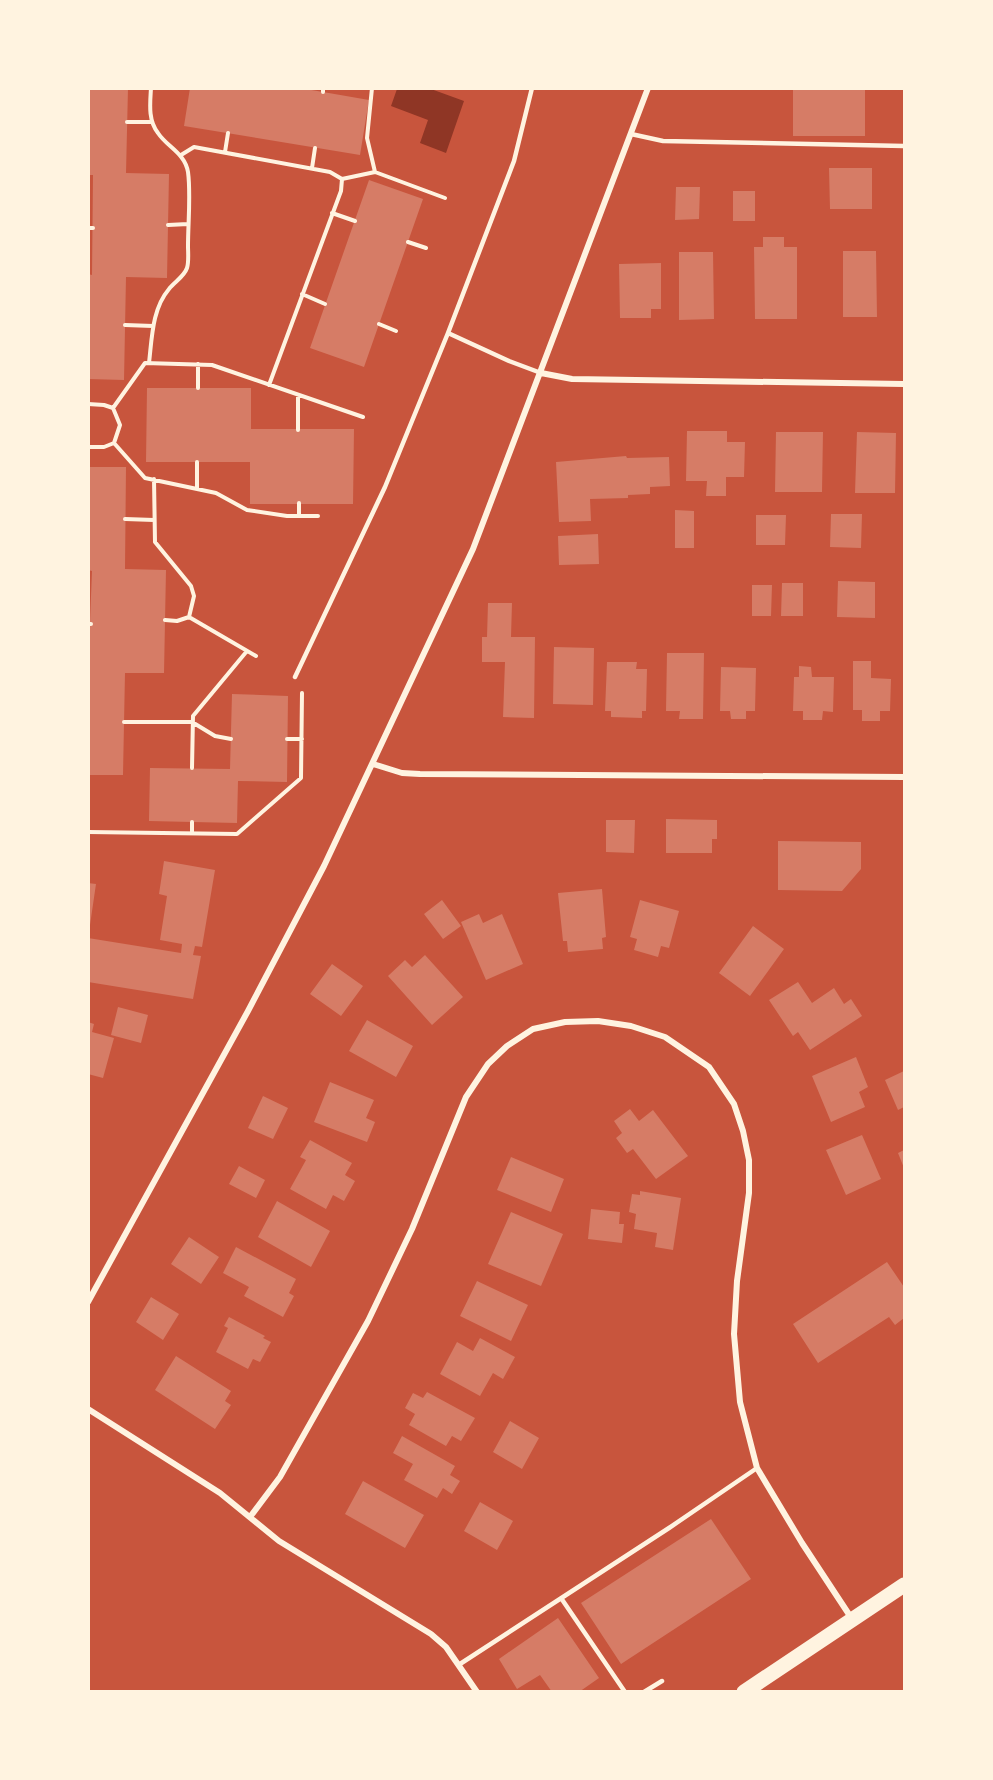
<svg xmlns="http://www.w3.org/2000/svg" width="993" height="1780" viewBox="0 0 993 1780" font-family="'Zilla Slab',serif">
<rect width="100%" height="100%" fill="#c8553d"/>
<path fill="#8f3625" d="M397,89H431L464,101L446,153L420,143L428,120L391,106Z"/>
<path fill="#d67c66" d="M88,88H128L126,173L169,174L167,278L126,277L124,380L88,379V274L92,275L93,175H88Z
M190,88H300L369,100L360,155L184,126Z
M793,88H865V136H793Z
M829,168H872V209H830Z
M369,180L423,199L364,367L310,348Z
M676,187H700L699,219L675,220Z
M733,191H755V221H733Z
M763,237H784V247H797V319H755L754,247H763Z
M843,251H876L877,317H843Z
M679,252H713L714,319L679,320Z
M661,263V309H651V318H620L619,264Z
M147,388H251V429H354L353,504H250V462H146Z
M687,431H727V442H745L744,477H726V496H706L707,481H686Z
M776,432H823L822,492H775Z
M857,432L896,433L895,493H855Z
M626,456L627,458L669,457L670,486L650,487V494L628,495V498L590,499L591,521L559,522L556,462Z
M88,467H126L125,569L166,570L164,673H125L123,775H88V671L92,571L88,570Z
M675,510L694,511V548H675Z
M831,514H862L861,548L830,547Z
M756,515H786L785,545H756Z
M598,534L599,564L559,565L558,536Z
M838,581L875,582V618L837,617Z
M782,583H803V616H781Z
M752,585H772L771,616H752Z
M488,603H512L511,637H535L534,718L503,717L505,662H482V637H487Z
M554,647L594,648L593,705L553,704Z
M667,653H704L703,719H679L680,711H666Z
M853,661H871V678L891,679L890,711H880V721H862V710H853Z
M607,662H637L636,669H647L646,711H642V718L611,717V711H605Z
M799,666L811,667L812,677H834L833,712L823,711L822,720H803V711H793L794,677H799Z
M721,667L756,668L755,711H746V719H731L730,711H720Z
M232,694L288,696L287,782L238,781L237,823L149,821L150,768L230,769Z
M666,819L717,820V839H712V853H666Z
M606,820H635L634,853L606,852Z
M778,841L861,842V869L842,891L778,890Z
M164,861L215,870L202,947L195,946L193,955L201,956L193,999L88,982V938L181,953L182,944L160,940L167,896L159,894Z
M88,883L96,884L90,925H88Z
M602,889L606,937L602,938L603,949L568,952L567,941H563L558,893Z
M442,900L461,926L443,939L424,914Z
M640,900L679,911L669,948L661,946L658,957L634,950L637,939L630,937Z
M479,914L483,923L502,914L523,964L486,980L461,922Z
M753,926L784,949L750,996L719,973Z
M425,955L463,997L432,1025L388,976L405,960L412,967Z
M332,964L363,986L341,1016L310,994Z
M798,982L812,1003L834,988L844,1004L851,999L862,1016L810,1050L798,1032L793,1036L769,1000Z
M118,1007L148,1015L141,1043L111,1035Z
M367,1020L413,1046L396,1077L349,1051Z
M88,1022L94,1024L92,1032L114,1038L103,1078L88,1074Z
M856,1057L868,1087L859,1092L865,1107L831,1122L812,1076Z
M904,1071V1107L898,1110L885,1080Z
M330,1082L374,1100L366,1118L375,1122L367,1142L314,1122Z
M263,1096L288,1108L273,1139L248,1128Z
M630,1109L639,1121L653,1110L688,1156L656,1179L633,1149L627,1153L616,1138L622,1133L614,1121Z
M862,1135L881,1179L846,1195L826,1150Z
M310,1140L352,1163L345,1175L355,1181L344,1201L333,1195L326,1209L290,1189L306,1160L300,1157Z
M904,1150V1168L898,1153Z
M511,1157L564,1179L551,1212L497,1190Z
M239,1166L265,1180L256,1198L229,1184Z
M640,1191L681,1198L673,1250L655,1247L657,1233L634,1229L636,1214L629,1212L632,1194L640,1195Z
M277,1201L330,1231L311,1267L258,1237Z
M591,1209L620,1212L619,1224H624L622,1243L588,1239Z
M511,1212L563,1234L541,1286L488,1264Z
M189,1237L219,1257L201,1284L171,1264Z
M236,1247L296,1279L289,1293L294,1296L283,1317L244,1296L249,1287L223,1273Z
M887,1262L904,1287V1318L895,1325L889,1317L818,1363L793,1324Z
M477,1281L528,1305L511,1341L460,1316Z
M151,1297L179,1314L163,1340L136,1322Z
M229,1317L265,1336L263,1338L271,1342L260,1362L253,1359L248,1369L216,1352L228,1328L224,1326Z
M480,1338L515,1357L503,1379L493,1373L480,1396L440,1374L457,1342L473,1351Z
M176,1356L231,1391L225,1401L231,1405L215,1429L155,1390Z
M427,1392L475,1418L461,1441L452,1436L446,1446L409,1425L415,1414L405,1408L413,1393L423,1398Z
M510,1421L539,1438L522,1469L493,1452Z
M402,1436L455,1466L450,1475L460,1481L452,1494L443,1488L437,1498L404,1480L413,1464L393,1453Z
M363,1481L424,1515L405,1548L345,1514Z
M480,1502L513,1521L497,1550L464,1531Z
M711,1519L751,1579L621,1664L581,1603Z
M558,1618L599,1678L579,1692H552L540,1675L517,1689L499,1659Z"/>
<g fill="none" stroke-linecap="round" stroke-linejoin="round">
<path stroke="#fff3e0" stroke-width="4" d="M372,88L367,138L375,172
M323,92V88
M127,122H152
M225,152L228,133
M181,155L194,147L330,172L342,179L341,191L269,385
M312,168L315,148
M342,179L375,172L445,198
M332,213L355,221
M168,225L188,224
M88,228H93
M408,242L426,248
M302,294L325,304
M379,324L396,331
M125,325L153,326
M149,363C152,338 152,309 169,289C174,282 184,277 187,268C189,262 188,252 188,246C188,223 191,194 188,172C185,153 167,147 158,133C148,120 150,104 151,88
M198,388V364
M88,404L104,405L113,408L120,425L114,443L104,447H88
M113,408L145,363L212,365L363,417
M298,430V395
M114,443L145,478L216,493L247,510L287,516H318
M154,479L155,542L191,586L194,596L189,617L177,621L165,620
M197,488V462
M299,503V516
M125,519L154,520
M189,617L256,656
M88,624H91
M124,722H192L215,736L231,739
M287,739H302
M192,768L193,716L247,651
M192,822V833
M88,832L237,834L301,778L302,693"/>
<path stroke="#fff3e0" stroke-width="4.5" d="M532,88L514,161L448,333L509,361L541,373
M631,134L663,141L904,146
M295,677L385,487L448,333
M561,1598L625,1692
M460,1664L669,1528L757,1468
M644,1692L662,1681"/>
<path stroke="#fff3e0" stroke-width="6" d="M541,373L572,379L904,384
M373,764L402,773L420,774L904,777
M88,1302L248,1011L324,866L473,549L648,88
M88,1409L220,1493L279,1541L431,1634L446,1647L477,1692
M250,1517L280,1477L368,1321L412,1229L466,1097L488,1064L507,1046L533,1029L565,1022L598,1021L631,1026L665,1037L709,1067L734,1104L743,1131L749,1160V1193L737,1281L734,1334L740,1402L757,1468L802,1543L852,1619"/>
<path stroke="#fff3e0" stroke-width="15" d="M744,1692L904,1585"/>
</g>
<rect width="993" height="1780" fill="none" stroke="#fff3e0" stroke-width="180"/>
</svg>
